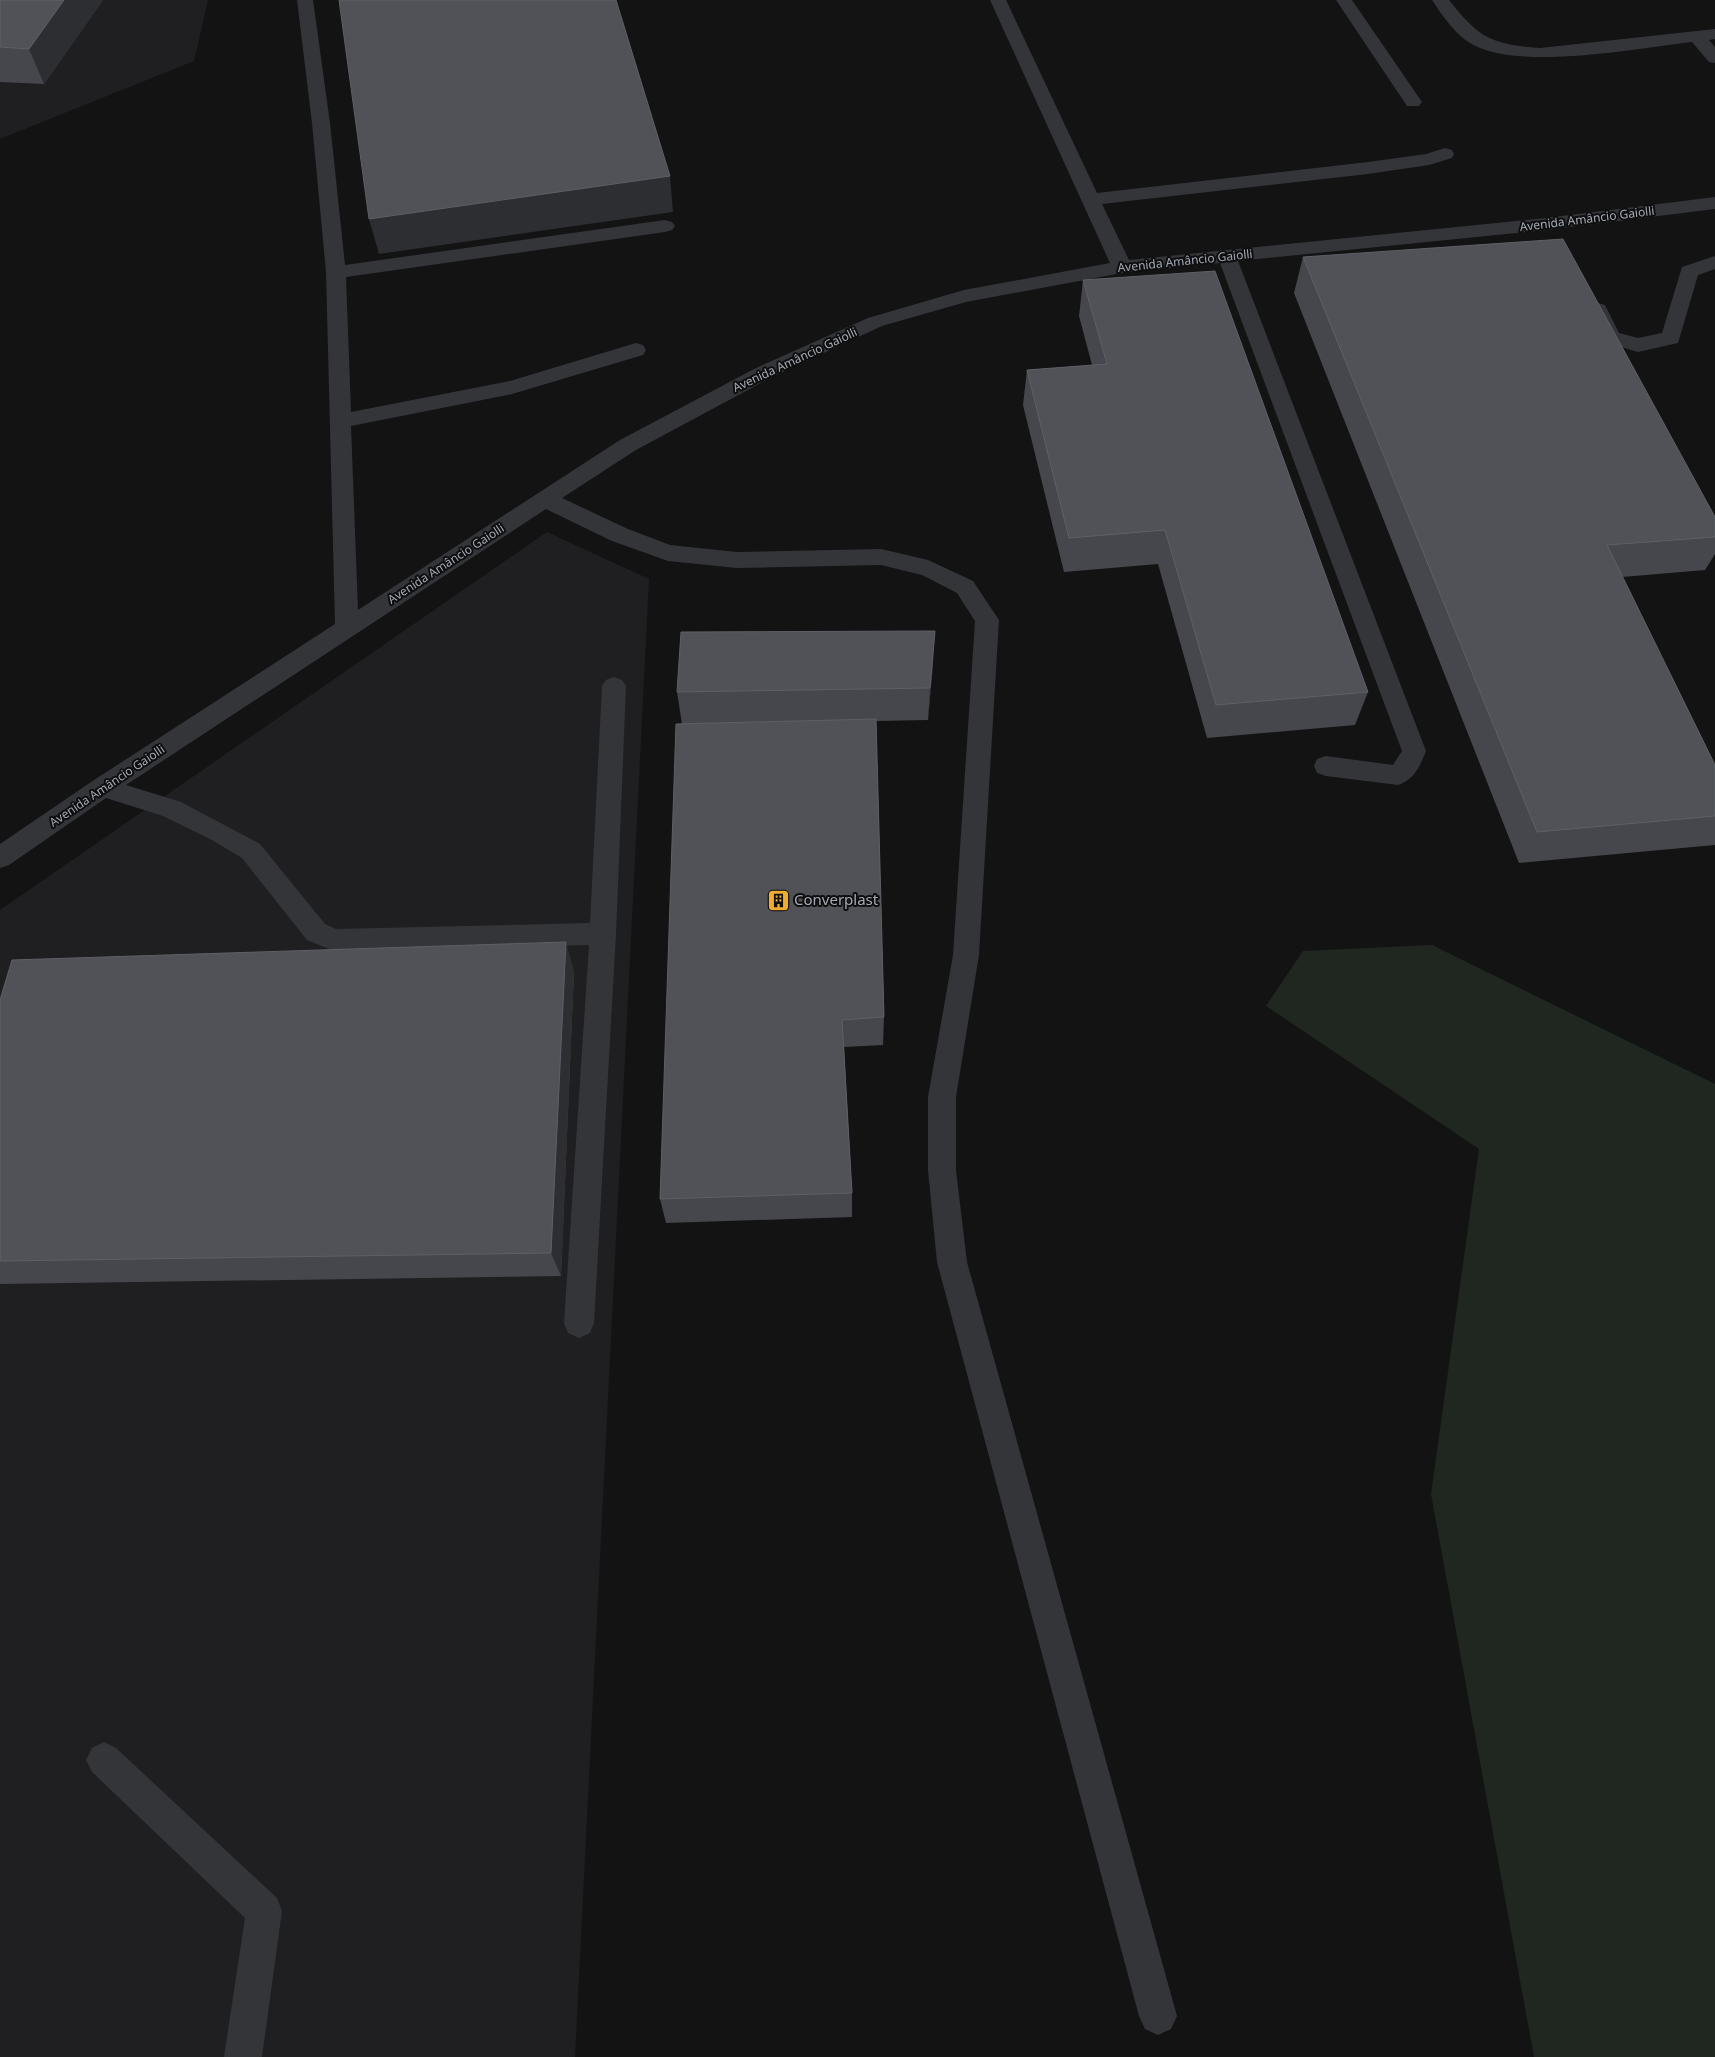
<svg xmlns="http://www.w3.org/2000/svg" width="1715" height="2057" viewBox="0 0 1715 2057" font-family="'Noto Sans',sans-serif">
<rect width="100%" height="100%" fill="#131314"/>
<path fill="#1f1f21" d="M0,0H208L194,61L0,139Z
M547,532L649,579L575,2057H0V910Z"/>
<path fill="#1f2720" d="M1432,945L1715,1084V2057H1534L1431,1494L1479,1149L1266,1006L1303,951Z"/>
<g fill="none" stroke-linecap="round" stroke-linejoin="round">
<path fill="#343539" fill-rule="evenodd" d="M297,0H313L330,123L345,265L665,220L672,222L675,226L672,230L665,232L346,277L351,412L510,381L636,343L643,345L646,350L643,355L512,394L351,426L358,610L620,440L756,368L868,318L964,290L1110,263L990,0H1006L1097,193L1368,162L1426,154L1445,148L1452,150L1454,154L1452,158L1429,165L1368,174L1102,204L1129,260L1546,218L1715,197V209L1546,230L1238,261L1426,751C1420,766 1415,779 1398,785L1326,776L1317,773L1314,766L1317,759L1326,756L1393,765L1402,751L1220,263L1122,273L966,302L882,326L770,378L636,450L562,498L628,529L670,545L737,552L881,549L928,560L973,581L999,620L979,955L956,1097V1170L967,1262L1177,2016L1171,2029L1158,2035L1145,2029L1139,2016L937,1262L928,1170V1097L953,955L975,621L957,593L922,575L881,565L737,568L668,561L612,541L546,509L126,785L181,802L260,844L325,924L336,929L590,923L602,686L606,680L614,677L622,680L626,686L616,934L594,1323L590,1333L579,1338L568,1333L564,1323L589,945L334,951L307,940L242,858L210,839L163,816L106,798L9,865L0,868V844L94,780L335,624L326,272L312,123Z
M1336,0H1352L1422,102L1419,106H1407Z
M1432,0H1449C1480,39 1491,44 1540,48L1715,29V39L1709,40L1715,47V63L1709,62L1692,42C1637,48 1517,72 1470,43C1454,33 1442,15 1432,0Z
M1715,256V269L1698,275L1678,343L1638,352L1604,342L1588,309L1591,305L1598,303L1605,305L1619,333L1638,338L1662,333L1682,267Z
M104,1742L116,1748L277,1898L282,1911L262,2057H224L245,1918L92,1772L86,1760L92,1748Z"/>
</g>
<path fill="#46474c" d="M0,0H103L44,84L0,82Z
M1303,257L1715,517V554L1705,570L1622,577L1715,765V845L1519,863L1294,293Z
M1083,280L1368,692L1355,725L1207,738L1158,564L1064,572L1023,405L1027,370L1092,365L1079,316Z
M933,664L928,720L876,721L884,1017L883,1045L844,1047L852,1193V1217L666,1223L660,1199L682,724L677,692Z
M574,971L561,1276L0,1284V1000Z"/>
<path fill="#2d2e31" d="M64,0H103L44,84L29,49Z
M670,176L673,212L379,254L369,219Z
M935,631L933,664L928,720L930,688Z
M566,942L574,971L561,1276L551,1253Z"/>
<path fill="#505257" stroke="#5d6066" d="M0,0H64L29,49L0,47Z
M339,0H616L670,176L369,219Z
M1563,239L1715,517V537L1607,545L1715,765V816L1537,832L1303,257Z
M1215,271L1368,692L1216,705L1165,530L1069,538L1027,370L1107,364L1083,280Z
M935,631L930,688L677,692L681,632Z
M876,719L884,1017L842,1020L852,1193L660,1199L676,724Z
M566,942L551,1253L0,1261V1000L12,960Z"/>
<defs>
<symbol id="building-square" viewBox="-11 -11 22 22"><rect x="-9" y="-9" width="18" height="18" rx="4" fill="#f0ac2f" stroke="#0e0e0f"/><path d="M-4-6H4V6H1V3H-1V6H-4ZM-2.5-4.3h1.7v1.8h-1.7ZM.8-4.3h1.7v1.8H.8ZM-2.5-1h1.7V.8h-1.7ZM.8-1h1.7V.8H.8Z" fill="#111"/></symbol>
</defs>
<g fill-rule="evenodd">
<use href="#building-square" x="766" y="888" width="25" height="25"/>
</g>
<g text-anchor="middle" stroke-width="4" stroke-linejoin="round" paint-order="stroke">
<g font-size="12" fill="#a4aab5" stroke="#0e0e0f">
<text transform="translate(1587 219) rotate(-7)" y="4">Avenida Amâncio Gaiolli</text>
<text transform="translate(1185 261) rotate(-6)" y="4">Avenida Amâncio Gaiolli</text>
<text transform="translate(795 360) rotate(-25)" y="4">Avenida Amâncio Gaiolli</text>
<text transform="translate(446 564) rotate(-33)" y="4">Avenida Amâncio Gaiolli</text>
<text transform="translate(107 786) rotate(-34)" y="4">Avenida Amâncio Gaiolli</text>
</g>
<g font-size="15" fill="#a4aab5" stroke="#0e0e0f" text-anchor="start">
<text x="794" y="905">Converplast</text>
</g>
</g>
</svg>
